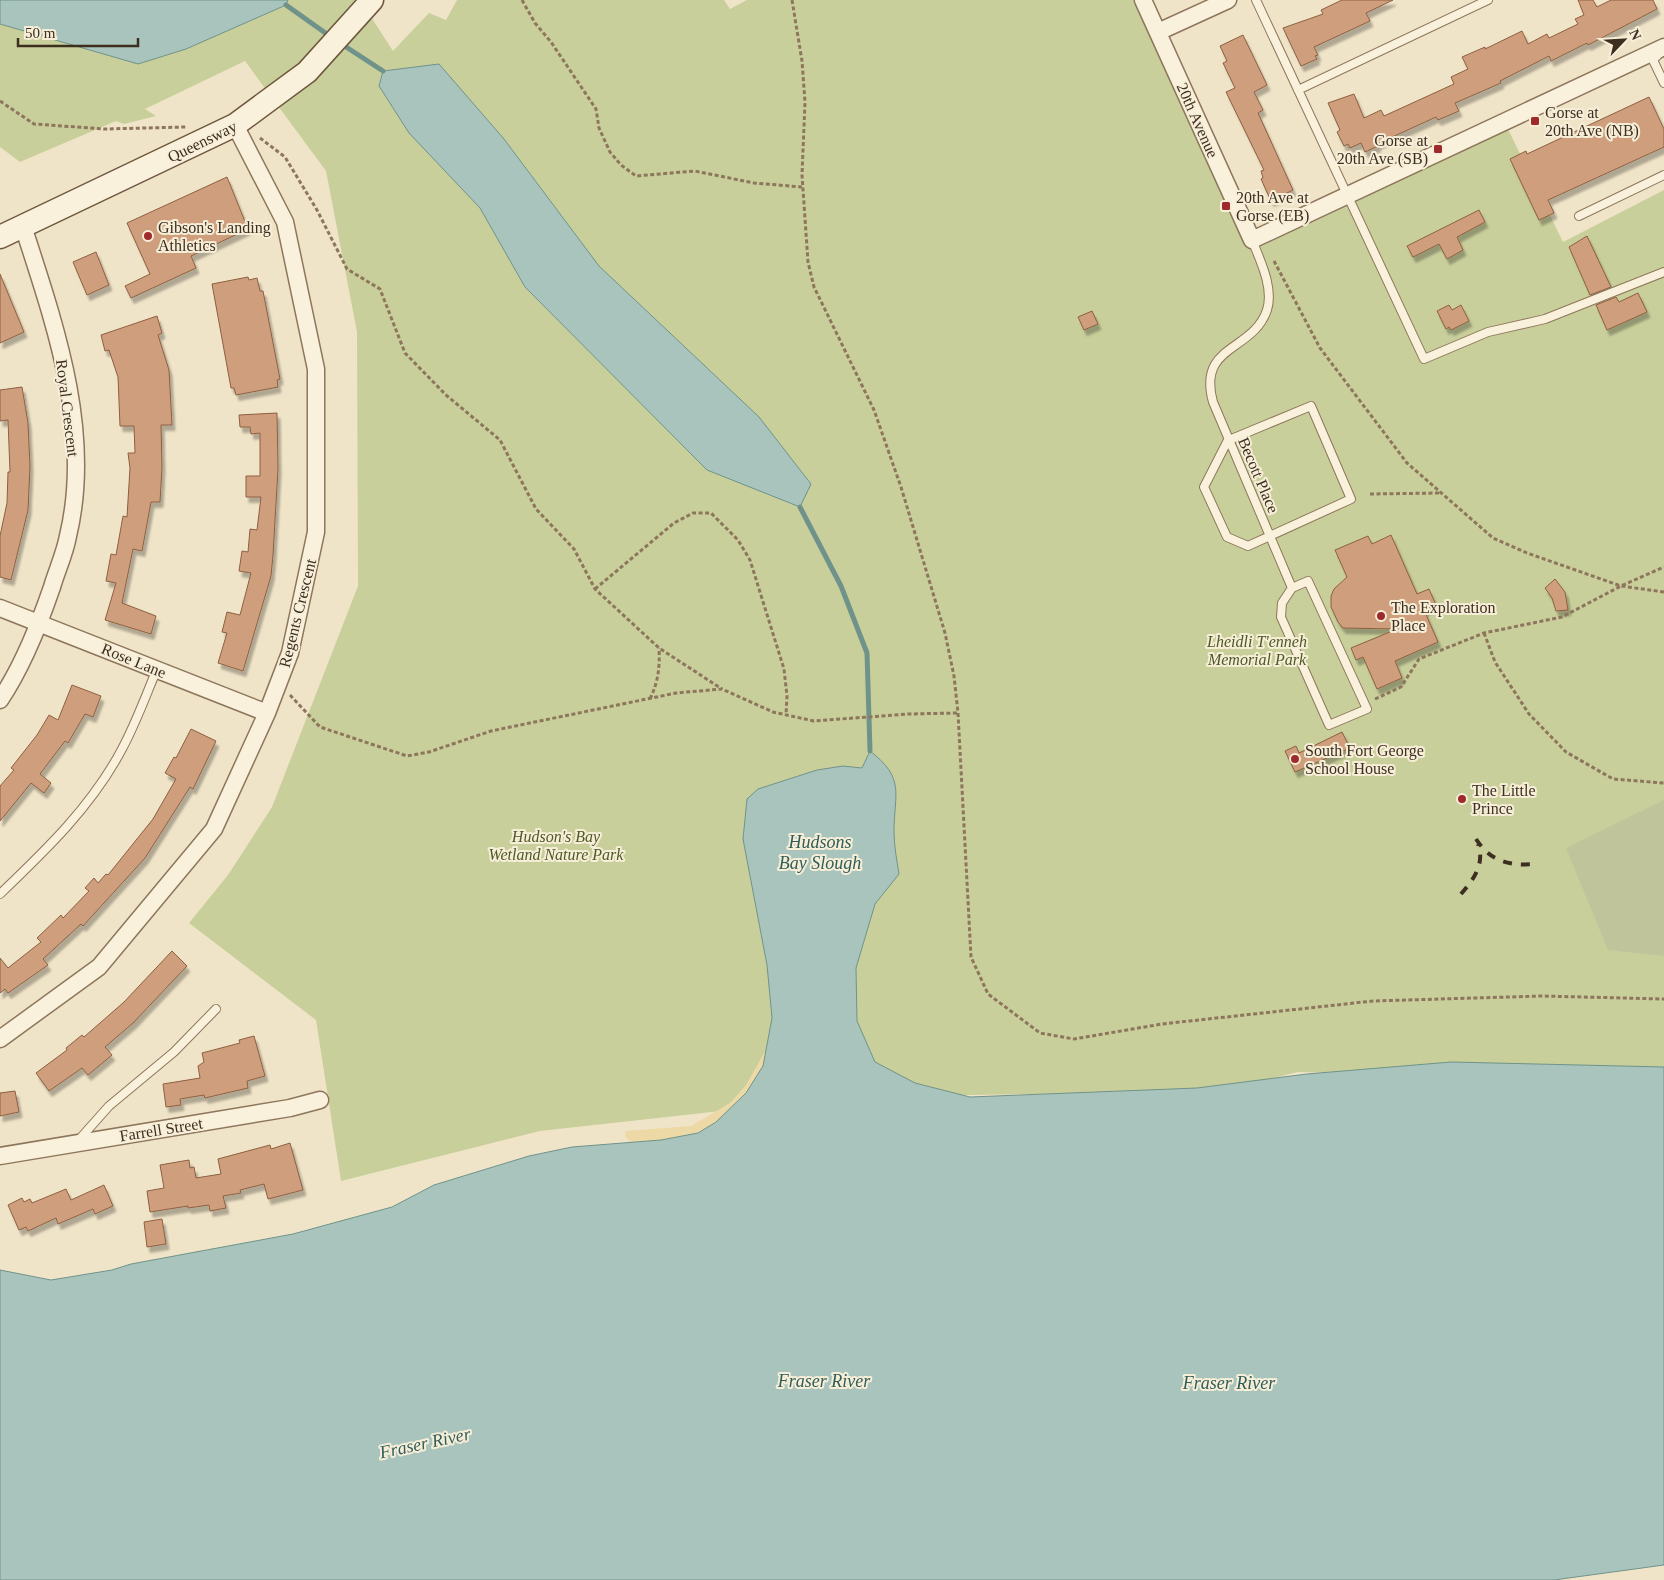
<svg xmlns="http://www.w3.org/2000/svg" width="1664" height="1580" viewBox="0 0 1664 1580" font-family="'Times New Roman',serif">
<defs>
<filter id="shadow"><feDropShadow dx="3" dy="5.5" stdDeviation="1" flood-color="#0004"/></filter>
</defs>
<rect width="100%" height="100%" fill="#f0e4c8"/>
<path fill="#c9cf9b" d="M0,0H360L393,51L429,13L446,20L457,0H724L730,9L747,0H1148L1263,244L1505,123L1563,242L1664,190V1071L1576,1080L1298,1072L1222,1091L849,1097L540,1131L341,1181L316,1020L189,923L228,875L272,807L358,586L357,332L326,171L245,61L145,109L156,116L124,124L116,121L20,162L0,147Z"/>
<path fill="#ecd9a5" d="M775,1034L792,1044L731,1119L685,1140L640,1153L625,1136L626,1131L691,1126L730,1103L746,1085Z"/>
<path fill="#bfc49a" d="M1664,800V956L1608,950L1566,848Z"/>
<path fill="#a9c4bc" stroke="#6f938a" d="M0,0H288L286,5L186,49L138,64L0,24Z
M439,64L504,139L599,266L759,417L811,484L800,507L707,470L525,287L480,208L409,133L379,86L383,71Z
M870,751C906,779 894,793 894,832C894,846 897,861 899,874L875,904L856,968L857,1021L875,1062L915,1083L970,1097L1197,1088L1307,1074L1451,1062L1664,1067V1565L1554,1580H0V1270L51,1280L112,1270L131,1264L293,1234L392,1207L434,1185L529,1156L572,1147L661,1140L698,1133L716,1122L746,1093L763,1066L772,1018L767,965L743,839L747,799L758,789L817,770L843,766L862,768Z"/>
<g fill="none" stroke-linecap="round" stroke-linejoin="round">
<path stroke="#6f938a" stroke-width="5" d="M286,5L331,37
M340,43L383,71
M800,507L841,586L867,653L870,751"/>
</g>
<path fill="#cf9f7d" stroke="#8d5f41" filter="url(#shadow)" d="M1342,0H1393L1366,13L1370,21L1314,47L1318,55L1315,56L1317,59L1301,66L1283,28L1323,14L1321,10Z
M1578,0H1593L1597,7L1611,0H1653L1657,9L1588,45L1587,43L1551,61L1549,56L1500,81L1501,83L1455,103L1459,111L1438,120L1436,117L1377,144L1378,146L1365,152L1361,143L1350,148L1348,144L1344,146L1337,132L1340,130L1328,103L1354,94L1364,118L1381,110L1384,116L1454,84L1451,77L1468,69L1462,57L1485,47V49L1522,31L1528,44L1547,34L1549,38L1578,24L1575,19L1584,15Z
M1243,35L1267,85L1254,92L1263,110L1258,113L1293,190L1271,201L1261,179L1263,178L1261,171L1264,170L1226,92L1235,88L1223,63L1227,61L1220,46Z
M1649,97L1664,129V147L1548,200L1554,213L1539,220L1510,159L1526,151L1527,154Z
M227,177L248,229L191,256L196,268L131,298L125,286L150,274L127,223Z
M1479,210L1485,222L1457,237L1463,250L1447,259L1439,244L1413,257L1407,246Z
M1587,236L1611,287L1590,295L1569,247Z
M96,252L109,285L87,295L73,262Z
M0,274L24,332L0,343Z
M248,277L249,280L257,278L260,291H263L280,379L277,380L278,387L236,395L234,388H231L212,284Z
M1638,293L1647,312L1607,330L1596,305L1616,297L1619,302Z
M1449,305L1452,310L1461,305L1469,321L1451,330L1449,327L1446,329L1437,311Z
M1092,311L1098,324L1084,330L1078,317Z
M157,316L162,333L158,335L169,370L172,425H161L162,467L160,502H151L142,551L133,549L122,603L156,616L151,634L105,620L116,583L106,581L111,554L116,555L123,516L127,517L130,468L128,453H135L134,426H120L118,377L109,350L105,351L101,335Z
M22,387L28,423L30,466L28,510L11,580L0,577V536L7,503L8,472H10L8,420L0,421V390Z
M277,413L278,469L273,555L271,576L243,671L218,663L227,633L222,632L227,612L240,615L251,573L239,571L242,551L248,552L250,529L257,530L261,497H246V476H260V433L251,434L250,427H240L239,415Z
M1391,535L1417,594L1429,589L1436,605L1424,610L1438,642L1395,661L1402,678L1377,689L1363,657L1356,660L1351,648L1397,629L1343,628L1338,622L1331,607V596L1334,589L1347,577L1335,550L1368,536L1372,544Z
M1555,579L1565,592L1568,610L1556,611L1552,598L1545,588Z
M72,685L101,696L93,717L85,714L68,743L65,741L40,774L51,783L44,793L31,783L0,821V786L14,770L11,768L37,735L49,715L58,720Z
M191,729L216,741L193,789L190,787L145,858L83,926L81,924L43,959L48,965L8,993L5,989L0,993V958L8,968L41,942L37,938L61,915L63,918L89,891L85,888L94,878L98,883L106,874L108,875L153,819L176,779L165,773L174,757L176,758Z
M1342,732L1350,748L1295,772L1285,751L1296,746L1299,753Z
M172,951L187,966L133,1023L105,1047L112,1055L88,1075L82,1068L49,1091L36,1073L67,1050L66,1048L82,1035L84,1037L124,1002Z
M254,1036L265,1076L247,1081L248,1088L205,1098L204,1095L180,1099L181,1105L166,1107L163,1084L200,1078L198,1066L204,1062L202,1053L240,1043L239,1040Z
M15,1091L19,1112L0,1116V1093Z
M290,1143L303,1190L268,1199L264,1184L240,1190L241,1193L223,1196L226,1208L210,1211L209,1205L188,1208V1206L150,1212L147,1191L164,1188L160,1165L189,1160L190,1168L194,1167L196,1178L221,1174L218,1159L270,1145L271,1149Z
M104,1185L113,1206L95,1214L93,1209L58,1224L56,1218L28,1231L26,1227L19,1230L8,1205L22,1198L24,1202L30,1199L32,1203L66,1189L71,1200Z
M162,1219L166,1244L147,1247L144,1222Z"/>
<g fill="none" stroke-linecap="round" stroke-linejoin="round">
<defs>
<path id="lane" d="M1256,0L1424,359L1488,332L1545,319L1664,272
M1659,54L1653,60L1664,83
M1298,90L1488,0
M1579,216L1664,175
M1252,240C1260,260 1274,288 1267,310C1253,352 1197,344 1213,402L1292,588L1308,581L1367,709L1329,725L1281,617L1282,603L1292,588
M1229,438L1204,487L1227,537L1248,546L1351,499L1311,406L1229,440
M0,894C46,850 92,806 122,749C136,723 146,695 157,669
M77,1142L109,1106L174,1052L216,1009"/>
<path id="street" d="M1143,0L1252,240L1664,47
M1158,32L1228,0
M0,608L267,713
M0,700C23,666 39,625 52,587C57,570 65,553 68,536C93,432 55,325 23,226
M0,1039L99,967L214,829L267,713L290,653L316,532V369L285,222L235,125
M0,1156L290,1108L320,1100"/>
<path id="secondary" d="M0,237L235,125L307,72L372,0"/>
</defs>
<use href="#lane" stroke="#8d765c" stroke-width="10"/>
<use href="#street" stroke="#8d765c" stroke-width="19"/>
<use href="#secondary" stroke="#6f573f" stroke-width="25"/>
<path stroke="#8d765c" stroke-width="3" stroke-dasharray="4 2.5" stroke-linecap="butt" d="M522,0L535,23L551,42L596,109L599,128L610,152L621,165L636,176L695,171L754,183L802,187
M792,0L802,61L805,102L802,175L808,262L814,287L874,410L901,487L945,633L954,676L958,713L971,957L988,994L1040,1033L1074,1039L1162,1024L1373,1001L1542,996L1664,999
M0,101L34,124L105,129L186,127
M260,138L285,157L317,210L347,269L380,289L405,353L446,395L500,440L536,509L574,549L595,589L659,648L722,689
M1274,261L1320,348L1407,463L1493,538L1527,553L1621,586L1664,592
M1370,494L1441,493
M595,589L674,523L693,513H711L738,540L750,560L784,669L787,696L786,715
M1484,633L1495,662L1529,714L1566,752L1613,779L1664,783
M290,695L320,727L407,756L429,752L491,731L676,693L722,689L773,712L814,721L908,714L958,713
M650,699C658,682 660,668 659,648
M1375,699L1401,687L1419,659L1484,633L1562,617L1621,586L1664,567"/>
<use href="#lane" stroke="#faf1dc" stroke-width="8"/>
<use href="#street" stroke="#faf1dc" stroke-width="16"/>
<use href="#secondary" stroke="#faf1dc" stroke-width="22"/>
<path stroke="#3d2e20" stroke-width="4" stroke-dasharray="9 9" stroke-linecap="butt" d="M1476,839C1491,862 1509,866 1536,864
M1461,894C1474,879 1485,864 1478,844"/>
</g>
<g fill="#9e2a2b" stroke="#f7eed8" stroke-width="2">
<rect x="1530" y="116" width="10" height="10" rx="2.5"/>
<rect x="1433" y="144" width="10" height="10" rx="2.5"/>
<rect x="1221" y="201" width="10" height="10" rx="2.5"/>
<circle cx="148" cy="236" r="5"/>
<circle cx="1381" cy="616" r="5"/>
<circle cx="1295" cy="759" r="5"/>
<circle cx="1462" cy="799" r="5"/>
</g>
<g text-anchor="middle" stroke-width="4" stroke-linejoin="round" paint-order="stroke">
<g font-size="16" fill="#3d2e20" stroke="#f7eed8" text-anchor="start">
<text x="1545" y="118">Gorse at<tspan x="1545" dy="18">20th Ave (NB)</tspan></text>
<text x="1428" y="146" text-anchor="end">Gorse at<tspan x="1428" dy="18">20th Ave (SB)</tspan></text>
<text x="1236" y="203">20th Ave at<tspan x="1236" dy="18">Gorse (EB)</tspan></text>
<text x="158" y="233">Gibson's Landing<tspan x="158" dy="18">Athletics</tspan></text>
<text x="1391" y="613">The Exploration<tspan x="1391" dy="18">Place</tspan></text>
<text x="1305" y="756">South Fort George<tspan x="1305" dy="18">School House</tspan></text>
<text x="1472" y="796">The Little<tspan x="1472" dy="18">Prince</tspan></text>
</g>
<g font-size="16" fill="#3d2e20" stroke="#f7eed8">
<text transform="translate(1198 120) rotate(66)" y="6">20th Avenue</text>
<text transform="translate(202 141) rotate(-26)" y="6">Queensway</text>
<text transform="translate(68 408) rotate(83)" y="6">Royal Crescent</text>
<text transform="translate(1259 475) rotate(67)" y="6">Becott Place</text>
<text transform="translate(297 613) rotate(-76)" y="6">Regents Crescent</text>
<text transform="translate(134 660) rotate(22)" y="6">Rose Lane</text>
<text transform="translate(161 1129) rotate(-9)" y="6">Farrell Street</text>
</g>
<g font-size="16" font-style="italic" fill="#4d5a26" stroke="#f7eed8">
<text x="1257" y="647">Lheidli T'enneh<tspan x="1257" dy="18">Memorial Park</tspan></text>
<text x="556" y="842">Hudson's Bay<tspan x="556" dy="18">Wetland Nature Park</tspan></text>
</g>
<g font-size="18" font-style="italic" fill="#2f5d5a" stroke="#f7eed8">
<text x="820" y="848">Hudsons<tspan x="820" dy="21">Bay Slough</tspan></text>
<text x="824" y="1387">Fraser River</text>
<text x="1229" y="1389">Fraser River</text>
<text transform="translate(425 1443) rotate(-12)" y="6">Fraser River</text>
</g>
</g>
<g transform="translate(1624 40) rotate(65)" stroke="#f7eed8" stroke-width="4" paint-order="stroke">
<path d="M0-4L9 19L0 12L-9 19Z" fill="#3d2e20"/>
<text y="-8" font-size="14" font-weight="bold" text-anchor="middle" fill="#3d2e20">N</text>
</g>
<path d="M18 38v8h120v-8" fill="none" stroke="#3d2e20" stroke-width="2.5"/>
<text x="25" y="38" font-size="15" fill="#3d2e20" stroke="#f7eed8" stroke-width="4" paint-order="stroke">50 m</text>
</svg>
